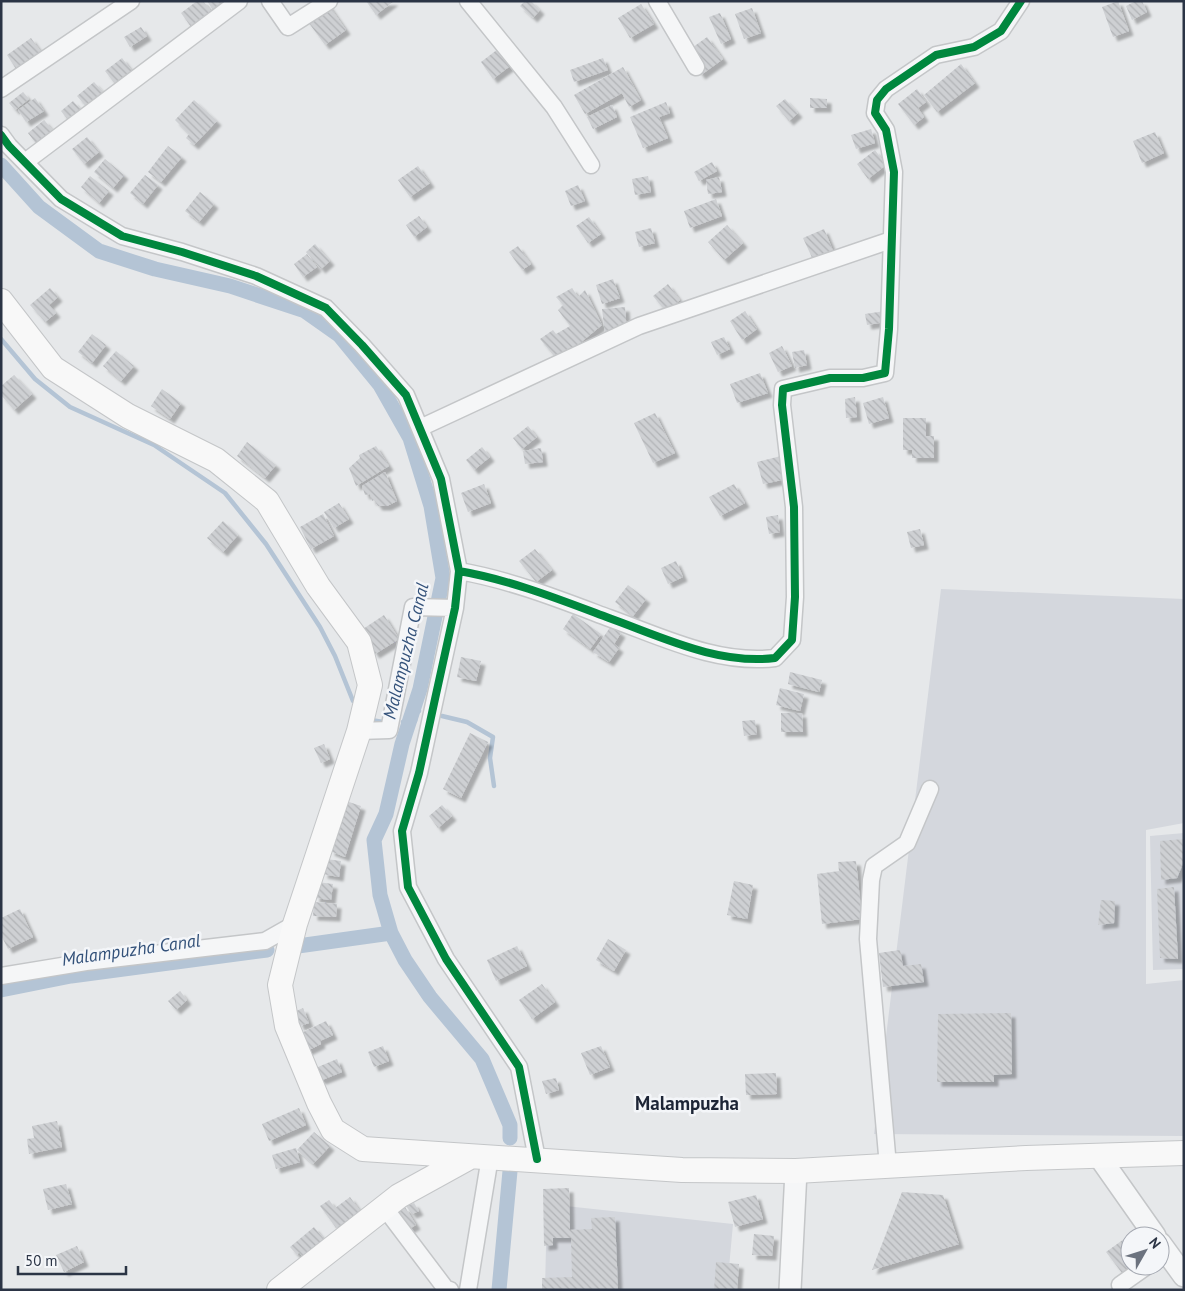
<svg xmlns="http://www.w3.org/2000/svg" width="1185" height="1291" viewBox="0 0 1185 1291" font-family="'PT Sans',sans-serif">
<defs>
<pattern id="building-back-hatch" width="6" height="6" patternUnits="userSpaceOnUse" patternTransform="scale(1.25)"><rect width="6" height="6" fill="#ced0d3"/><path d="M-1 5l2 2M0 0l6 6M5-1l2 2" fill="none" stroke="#b1b3b6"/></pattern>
<filter id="shadow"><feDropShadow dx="4.5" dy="4.5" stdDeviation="1" flood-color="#0004"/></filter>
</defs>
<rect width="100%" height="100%" fill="#e6e8ea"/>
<path fill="#d4d7dd" d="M941,589L1184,599V823L1146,830V984L1184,980V1136L874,1134Z
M1184,833V969L1153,970L1150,836Z
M547,1204L733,1224L727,1290H545Z"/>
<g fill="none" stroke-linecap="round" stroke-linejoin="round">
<path stroke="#b4c4d5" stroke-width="4.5" d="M1,339L35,379L70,407L154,445L225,493L266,544L320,627L335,656L353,701
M442,716L467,722L493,737L490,758L494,786
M371,720L383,722
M403,722L415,721L417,710L419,711"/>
<path stroke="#b4c4d5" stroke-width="15" d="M1,165L39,207L99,251L155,269L230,286L305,311L339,335L380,385L410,438L431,506L443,578L420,689L402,744L386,814L374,840L380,895L391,933L405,960L430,997L482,1059L510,1125V1138
M298,946L391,933
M1,990L71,976L267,950
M499,1290L510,1171"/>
</g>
<path fill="url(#building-back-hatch)" filter="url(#shadow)" d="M197,1H203L214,15L194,31L181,13Z
M207,1H233L215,13Z
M366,1H394L376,15Z
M525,1H531L540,10L533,18L520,6Z
M1118,1L1129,31L1113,37L1102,7Z
M1136,1H1142L1147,12L1132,20L1126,6Z
M328,4L346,30L325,45L306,19Z
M641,4L654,24L630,38L618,18Z
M752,8L761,33L744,39L735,14Z
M720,13L731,39L721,44L709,17Z
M141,27L147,36L130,47L124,37Z
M707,37L723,59L701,75L685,53Z
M31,38L41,52L16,69L7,55Z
M502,46L514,63L493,79L481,62Z
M122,58L135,75L118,88L105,71Z
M603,58L608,70L574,82L570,70Z
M961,64L975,83L937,112L924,95Z
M623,67L641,100L629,107L622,93L585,114L574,95Z
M94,82L105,94L88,109L77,96Z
M917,89L926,102L918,108L924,117L914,125L898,104Z
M23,92L29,99L15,110L9,103Z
M35,98L44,111L26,122L18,110Z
M810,98L827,99V108H810Z
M785,99L798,113L789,121L776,106Z
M194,100L217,121L194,145L186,138L189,134L175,120Z
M73,101L84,113L71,124L61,111Z
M666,102L670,113L659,117L668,138L643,148L630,117Z
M612,105L617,117L593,129L587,117Z
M44,120L55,133L38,146L28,133Z
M871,129L875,143L856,149L851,135Z
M1155,132L1164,153L1142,163L1133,141Z
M87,137L99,152L84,164L72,149Z
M168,146L182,157L161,182L148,172Z
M875,150L886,165L868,179L857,164Z
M105,159L124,175L113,188L94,172Z
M712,162L717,171L699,181L694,172Z
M418,166L430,183L410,197L398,180Z
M145,175L158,185L143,204L130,193Z
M90,176L109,191L99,203L81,187Z
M648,176L651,192L635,195L632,179Z
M719,177L722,192L708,194L706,180Z
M578,185L585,201L571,206L565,191Z
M200,192L214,204L199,222L185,211Z
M716,199L722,216L690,228L684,211Z
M419,216L427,227L414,237L406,225Z
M589,217L601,234L588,243L576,226Z
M727,225L743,243L724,260L708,242Z
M651,228L655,243L639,247L635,232Z
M824,229L834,253L814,262L803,238Z
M315,244L330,261L321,269L306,252Z
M518,246L531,264L522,270L509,252Z
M307,254L317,267L303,277L294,264Z
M613,279L620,298L602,304L596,285Z
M668,284L680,300L666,312L653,296Z
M50,288L58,297L49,305L56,313L45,322L30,305Z
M572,288L578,297L585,290L602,325L558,361L540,339L553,330L556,334L570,326L558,310L563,305L556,297Z
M625,307L627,333L605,335L602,309Z
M745,311L757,329L742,340L730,321Z
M885,311L886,322L867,325L865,314Z
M92,334L106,345L92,363L78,352Z
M724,337L730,349L717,355L711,342Z
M782,346L792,366L778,372L769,353Z
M804,350L807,365L795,368L792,352Z
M116,351L134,366L121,381L103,366Z
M760,373L768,393L737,403L730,384Z
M14,375L32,394L14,410L1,395V386Z
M162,389L181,403L170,419L151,406Z
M855,397L857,417L846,418L845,399Z
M883,397L889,418L869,424L863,403Z
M655,413L675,453L653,463L634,423Z
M903,418H926V436H934V458H912V450H903Z
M528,426L537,437L522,449L513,438Z
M247,442L276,465L265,478L237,456Z
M376,446L389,466L356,486L349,468L360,458L359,455Z
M482,447L490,457L474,470L466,460Z
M541,448L543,462L525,464L523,451Z
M781,456L787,479L763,484L757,462Z
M385,472L397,501L387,506H378L374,500L372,501L370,494L365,495L362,486Z
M484,484L491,503L468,512L461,493Z
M734,484L745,503L720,516L709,497Z
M339,503L349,519L334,528L324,512Z
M323,514L334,536L311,549L300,527Z
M778,515L780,532L769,534L766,517Z
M223,521L238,535L223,552L207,538Z
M920,529L924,545L911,548L907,532Z
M535,549L552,570L536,582L519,561Z
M676,561L683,577L668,584L661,568Z
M628,585L646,599L633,616L615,602Z
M573,614L601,634L590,649L563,629Z
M384,615L399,639L375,654L360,631Z
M611,626L621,633L614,644L619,648L609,662L593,652Z
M461,657L481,661L476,681L457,677Z
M790,672L822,680L819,692L788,684Z
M780,688L804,694L800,711L776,705Z
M781,713H802L803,732H781Z
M755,720L757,734L744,736L742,721Z
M470,733L488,742L461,798L443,789Z
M324,744L330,759L321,763L314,748Z
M346,801L361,806L345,857L330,851Z
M442,805L452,816L438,828L429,816Z
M1184,839V861L1177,878L1161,880L1160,841Z
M326,859L341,861L339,877L323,874Z
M856,861L862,919L822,924L817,874L839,871L838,862Z
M734,881L753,885L747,919L727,915Z
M317,882L333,884L331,900L315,898Z
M1174,887L1178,959L1160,958L1157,889Z
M1101,900L1115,901L1114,923L1098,925Z
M314,902L337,904L336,917L313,916Z
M20,909L33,937L8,949L1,935V918Z
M608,939L626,950L614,971L596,960Z
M517,946L527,966L496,981L487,960Z
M900,950L903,966L921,964L924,982L883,987L879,953Z
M542,984L555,1002L532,1019L519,1000Z
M180,991L187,1000L176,1010L168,1001Z
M303,1008L309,1023L300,1026L294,1012Z
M1011,1013L1012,1074L994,1075V1082H937L938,1014Z
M326,1021L333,1035L320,1041L321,1044L301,1054L293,1037Z
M383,1046L389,1061L374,1067L368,1052Z
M601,1046L610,1067L590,1075L581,1053Z
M337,1059L342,1072L322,1080L306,1072Z
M776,1073L777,1094L746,1095L745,1074Z
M556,1078L559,1090L546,1094L542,1081Z
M299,1108L306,1125L269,1141L262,1124Z
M57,1121L62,1147L29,1154L27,1139L34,1138L32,1126Z
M314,1132L330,1146L313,1164L297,1150Z
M296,1148L300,1162L276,1169L272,1155Z
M66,1184L72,1204L48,1210L43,1189Z
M569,1188L570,1230L592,1229L591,1218L615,1217L618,1290H542V1278L572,1277L571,1238H553V1245L544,1246L543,1189Z
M902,1192L943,1195L959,1244L872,1270Z
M756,1195L763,1219L735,1227L728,1202Z
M350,1197L360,1211L336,1228L320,1206L329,1200L335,1208Z
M414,1203L419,1211L412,1214L406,1206Z
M405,1207L416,1225L400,1234L390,1215Z
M314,1227L327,1243L306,1261L299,1252L297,1255L290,1247Z
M754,1234L774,1236L772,1256L752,1255Z
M1124,1239L1130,1247V1267L1122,1273L1106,1252Z
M77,1246L84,1262L64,1272L56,1255Z
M716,1262L739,1264L737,1290H714Z"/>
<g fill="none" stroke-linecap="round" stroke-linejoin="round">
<defs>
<path id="minor" d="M270,1L288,27L329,1
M468,1L554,107L591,165
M657,1L696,67
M1,89L131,1
M1,135L9,146L61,199L122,236L182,252L256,276L326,308L362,345L406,395L441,479L459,571
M25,162L239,1
M420,428L639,326L891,240
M359,731L389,730L413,607L455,608
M1,976L86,962L265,941L295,924
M537,1159L519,1067L446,959L408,887L402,831L419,773L435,699L455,608L459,571C511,580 561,600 609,618C662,637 718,665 775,658L792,640L795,597L794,507L782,405L783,389L830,378H863L885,373L889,329L894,172L886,130L875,113L877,100L886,89L936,55L974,47L1001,31L1021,1
M888,1166L868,939L871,880L874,866L907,843L930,789
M384,1207L446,1289L450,1290
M1120,1285L1147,1266
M468,1290L490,1157"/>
<path id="tertiary" d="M1098,1155L1155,1236
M1160,1243L1184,1276
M790,1290L796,1171"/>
<path id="secondary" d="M1,301L53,368L128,416L216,460L267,501L318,586L359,642L370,685L359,731L295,924L280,985L287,1026L319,1103L333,1130L363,1149L682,1170L796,1171L1026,1158L1184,1153
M279,1290L399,1196L468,1158"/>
</defs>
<use href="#minor" stroke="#c4c6c8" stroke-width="19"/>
<use href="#tertiary" stroke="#c4c6c8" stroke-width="24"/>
<use href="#secondary" stroke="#c4c6c8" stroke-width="26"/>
<use href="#minor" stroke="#f5f6f7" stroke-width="16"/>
<use href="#tertiary" stroke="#f5f6f7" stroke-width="21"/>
<use href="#secondary" stroke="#f8f8f8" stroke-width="24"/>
<defs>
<path id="cycleway" d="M1,135L9,146L61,199L122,236L182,252L256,276L326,308L362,345L406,395L441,479L459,571
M537,1159L519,1067L446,959L408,887L402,831L419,773L435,699L455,608L459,571C511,580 561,600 609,618C662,637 718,665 775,658L792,640L795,597L794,507L782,405L783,389L830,378H863L885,373L889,329L894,172L886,130L875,113L877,100L886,89L936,55L974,47L1001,31L1021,1"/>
</defs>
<use href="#cycleway" stroke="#f4f6f9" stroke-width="11"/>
<use href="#cycleway" stroke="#00873e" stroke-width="8"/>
</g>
<g text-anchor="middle" stroke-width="5" stroke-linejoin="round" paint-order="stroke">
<g font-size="18" font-style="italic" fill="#34527a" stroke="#f4f6f9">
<text transform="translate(406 651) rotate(-76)" y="6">Malampuzha Canal</text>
<text transform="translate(131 950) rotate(-8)" y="6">Malampuzha Canal</text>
</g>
<g font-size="19" font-weight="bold" fill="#1d2536" stroke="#f4f6f9">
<text x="687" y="1110">Malampuzha</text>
</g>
</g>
<rect width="1185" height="1291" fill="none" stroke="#2b3445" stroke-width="5"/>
<g transform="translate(1145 1251) rotate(51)"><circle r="24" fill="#f4f6f9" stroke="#a4a8b1"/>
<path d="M0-4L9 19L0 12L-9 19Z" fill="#6c737f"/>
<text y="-8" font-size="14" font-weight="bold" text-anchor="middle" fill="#2b3445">N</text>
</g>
<path d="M18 1266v8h108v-8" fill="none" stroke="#2b3445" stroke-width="2.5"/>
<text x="25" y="1266" font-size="15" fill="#2b3445" stroke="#f4f6f9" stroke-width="4" paint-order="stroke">50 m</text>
</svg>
